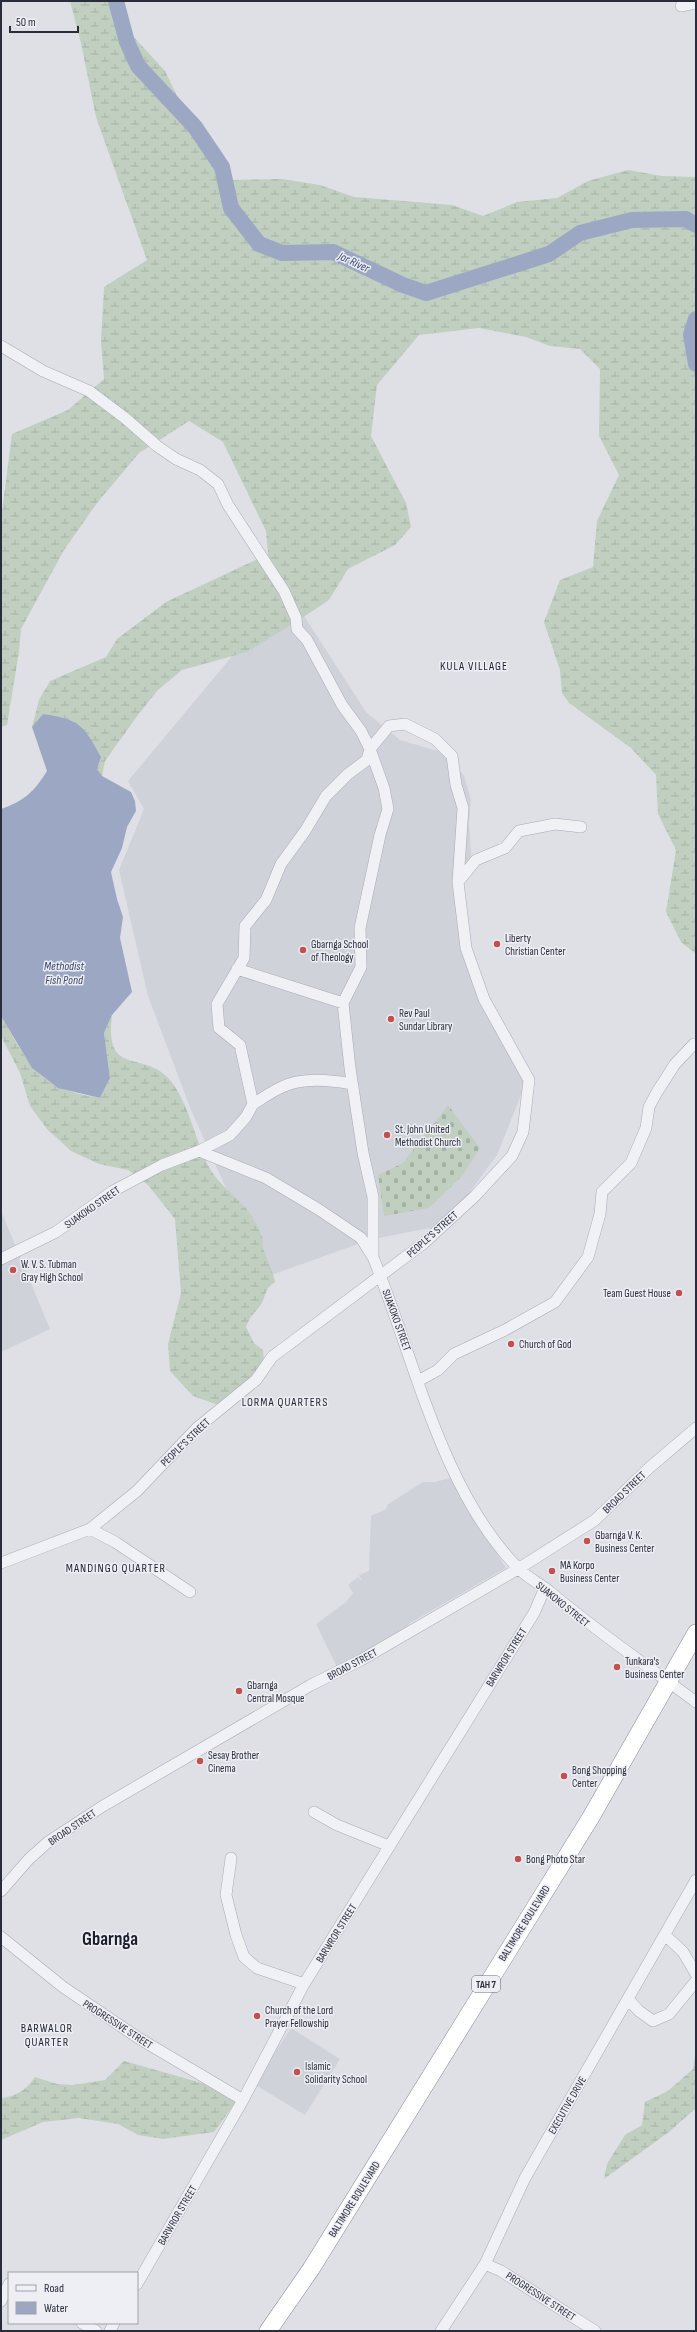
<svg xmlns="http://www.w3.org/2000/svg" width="697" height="2332" viewBox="0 0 697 2332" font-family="'Sofia Sans Condensed',sans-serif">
<defs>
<pattern id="wetland-marsh" width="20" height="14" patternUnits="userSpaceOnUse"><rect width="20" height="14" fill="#c1cfc0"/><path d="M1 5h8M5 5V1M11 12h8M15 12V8" fill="none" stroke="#a6b2a6"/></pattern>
<pattern id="cemetery-stones" width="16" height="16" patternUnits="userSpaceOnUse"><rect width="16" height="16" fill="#c1cfc0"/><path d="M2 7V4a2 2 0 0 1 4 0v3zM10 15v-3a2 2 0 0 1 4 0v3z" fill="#a6b2a6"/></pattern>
</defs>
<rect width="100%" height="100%" fill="#dee0e6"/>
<path fill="#d0d2da" d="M304,616L366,712L400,740L448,754L464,776L471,800L469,822L472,868L455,893L477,983L525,1085L497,1155L467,1196L434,1227L369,1240L266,1277L191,1110L148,996L119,870L144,809L128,781L243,643Z
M1,1211L50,1329L1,1352Z
M450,1478L506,1568L410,1623L406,1628L382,1644L337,1667L316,1624L346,1602L353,1593L348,1585L358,1577L362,1581L359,1575L369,1571L371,1516L386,1509L388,1504L423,1482H435Z
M291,2028L340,2059L305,2115L254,2084Z"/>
<path fill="url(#wetland-marsh)" d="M70,1H115L131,34L165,71L185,112L232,180L282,179L320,185L354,197L452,205L483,216L517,202L557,198L588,181L628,170L662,176L696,177V954L681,942L666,912L676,850L658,814L656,775L631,748L569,703L562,693L560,670L544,622L560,580L593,567L597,521L619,475L599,436L600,369L580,349L550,346L526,337L479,328L419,335L377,385L371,436L406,503L411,527L395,545L348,569L329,600L308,614L247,652L182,670L158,690L138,715L105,761L102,776L44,714L32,727L39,700L50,681L106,657L117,639L166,602L268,554L266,531L223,442L189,421L139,453L97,503L64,550L21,629L19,652L7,725L1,727V519L12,434L68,410L104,379L101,341L104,287L147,260L96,117L81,43Z
M112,1015C104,1079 144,1049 170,1080C190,1105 195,1141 210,1169C220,1186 237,1197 249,1212C253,1218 259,1229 262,1236C263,1241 262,1246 264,1251C268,1262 273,1271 275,1282C263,1290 267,1296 260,1306C253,1315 250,1316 246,1327L254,1343L263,1350L264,1363L255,1380L237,1388L218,1405L193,1396L170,1371L168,1344L181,1293L175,1219L148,1185L128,1170L99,1164L71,1151L47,1129L30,1106L20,1073L1,1036V1016C31,1067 37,1088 100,1098L110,1078L104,1033Z
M696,2048V2108L669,2132L604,2179L607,2164L625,2135L642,2125L645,2102L668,2091L693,2069Z
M124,2061L205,2084L237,2100L214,2132L163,2139L138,2135L118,2124L79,2118L43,2122L1,2140V2098C16,2097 27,2089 35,2077L57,2084L73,2085L105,2080Z"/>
<path fill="url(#cemetery-stones)" d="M448,1105L480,1148L463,1175L429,1208L384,1216L378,1175L403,1163Z"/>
<path fill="#9ca8c3" d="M43,714C80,719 84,726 101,757L97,769L102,776L131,792L135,801L136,811L127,827L122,848L111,872L117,899L123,917L120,938L132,992L112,1015L104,1033L110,1078L100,1098L58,1088L32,1068L1,1016V809C24,801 34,792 47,771L32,727Z"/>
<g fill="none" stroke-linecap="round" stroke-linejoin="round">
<path stroke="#9ca8c3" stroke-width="16" d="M116,1L127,42L138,66L195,127L222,167L231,208L259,244L282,253L333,252L403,285L426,293L549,254L580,233L632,220L686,219L696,225
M696,319L691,335L696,364"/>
<defs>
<path id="minor" d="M681,6L696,3
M1,346L43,371L89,391L125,418L157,446L176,459L200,470L218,484L228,505L284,591L296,618L297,629L307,640L342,705L361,731L370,749L384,788L388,809L380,835L360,928L361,967L343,1003L350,1068L363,1153L373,1197V1257
M237,969L343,1003
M253,1104C266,1096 281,1085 297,1082C313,1079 336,1081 352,1084
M199,1151L230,1135L246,1117L253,1104L240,1045L219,1028L217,1004L244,958L245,926L266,900L281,864L305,831L326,796L348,774L367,760L370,749L389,726L405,724L435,739L452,756L456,785L463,808L458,882
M1,1259L56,1232L113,1191L162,1165L199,1151L266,1178L318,1209L361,1238L373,1257C414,1357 441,1489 517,1567C526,1577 539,1583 549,1591C596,1631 646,1665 696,1702
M418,1381L438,1370L454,1354L505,1330L555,1302L588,1257L600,1214L602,1192L631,1163L646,1128L649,1107L657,1092L675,1064L694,1044
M90,1529L115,1542L190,1592
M1,1563L90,1529L137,1491L197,1428L256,1380L272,1357L424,1243L475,1196L512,1156L523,1132L529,1080L484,999L466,948L458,882L476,860L505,848L519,831L555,824L581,827
M314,1812L337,1825L389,1846
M231,1858L226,1895L236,1935L244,1957L257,1968L304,1984
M1,1891L29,1859L48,1842L103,1806L311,1685L361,1660L518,1569L595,1520L649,1468L696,1428
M666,1936L683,1952L696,1974
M1,1937L63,1987L140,2039L243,2100
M628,1999L639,2011L653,2021L669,2014L696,1981
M485,2264L501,2271L595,2331
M137,2284L243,2100L304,1984L534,1613L545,1588
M1,2301L9,2284
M82,2323L96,2331
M110,2331L114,2323
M441,2331L485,2264L525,2178L696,1880"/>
<path id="highway" d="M268,2331L311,2269L591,1817L696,1633"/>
</defs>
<use href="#minor" stroke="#a8aab3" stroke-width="12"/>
<use href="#highway" stroke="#878b9b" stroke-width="18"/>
<use href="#minor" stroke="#f0f1f5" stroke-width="11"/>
<use href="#highway" stroke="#fff" stroke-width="17"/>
</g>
<g fill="#c0514e" stroke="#edeff4" stroke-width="1.5">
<circle cx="497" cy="944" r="4"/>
<circle cx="303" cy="950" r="4"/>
<circle cx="391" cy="1019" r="4"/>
<circle cx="387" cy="1135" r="4"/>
<circle cx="13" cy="1270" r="4"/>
<circle cx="679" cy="1293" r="4"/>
<circle cx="511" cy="1344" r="4"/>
<circle cx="587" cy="1541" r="4"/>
<circle cx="552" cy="1571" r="4"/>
<circle cx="617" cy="1667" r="4"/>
<circle cx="239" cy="1691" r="4"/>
<circle cx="200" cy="1761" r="4"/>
<circle cx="564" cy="1776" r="4"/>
<circle cx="518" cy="1859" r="4"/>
<circle cx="257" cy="2016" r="4"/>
<circle cx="297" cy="2072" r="4"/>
</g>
<g text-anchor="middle" stroke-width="3" stroke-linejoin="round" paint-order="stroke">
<rect fill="#edeff4" stroke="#646672" stroke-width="1" x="472" y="1976" width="28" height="16" rx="3"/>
<g font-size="10" font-weight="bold" fill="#292c3b">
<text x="486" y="1988">TAH 7</text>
</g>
<g font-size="11" fill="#292c3b" stroke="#edeff4" text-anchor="start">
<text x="505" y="942">Liberty<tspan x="505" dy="13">Christian Center</tspan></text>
<text x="311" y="948">Gbarnga School<tspan x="311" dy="13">of Theology</tspan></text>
<text x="399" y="1017">Rev Paul<tspan x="399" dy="13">Sundar Library</tspan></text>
<text x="395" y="1133">St. John United<tspan x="395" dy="13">Methodist Church</tspan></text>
<text x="21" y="1268">W. V. S. Tubman<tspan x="21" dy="13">Gray High School</tspan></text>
<text x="671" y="1297" text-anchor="end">Team Guest House</text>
<text x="519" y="1348">Church of God</text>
<text x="595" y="1539">Gbarnga V. K.<tspan x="595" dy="13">Business Center</tspan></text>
<text x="560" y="1569">MA Korpo<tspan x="560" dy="13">Business Center</tspan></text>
<text x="625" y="1665">Tunkara's<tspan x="625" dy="13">Business Center</tspan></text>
<text x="247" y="1689">Gbarnga<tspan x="247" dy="13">Central Mosque</tspan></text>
<text x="208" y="1759">Sesay Brother<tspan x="208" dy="13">Cinema</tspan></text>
<text x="572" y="1774">Bong Shopping<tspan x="572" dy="13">Center</tspan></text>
<text x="526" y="1863">Bong Photo Star</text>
<text x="265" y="2014">Church of the Lord<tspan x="265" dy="13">Prayer Fellowship</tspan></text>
<text x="305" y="2070">Islamic<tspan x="305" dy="13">Solidarity School</tspan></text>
</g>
<g font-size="11" fill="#292c3b" stroke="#edeff4">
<text transform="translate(92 1207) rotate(-35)" y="4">SUAKOKO STREET</text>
<text transform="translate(432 1234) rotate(-41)" y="4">PEOPLE'S STREET</text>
<text transform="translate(397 1320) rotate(70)" y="4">SUAKOKO STREET</text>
<text transform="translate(185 1442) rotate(-44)" y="4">PEOPLE'S STREET</text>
<text transform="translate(624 1492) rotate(-44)" y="4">BROAD STREET</text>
<text transform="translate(563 1604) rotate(39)" y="4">SUAKOKO STREET</text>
<text transform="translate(506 1657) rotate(-58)" y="4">BARWROR STREET</text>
<text transform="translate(352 1664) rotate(-28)" y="4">BROAD STREET</text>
<text transform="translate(72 1827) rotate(-34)" y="4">BROAD STREET</text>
<text transform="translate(524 1923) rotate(-58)" y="4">BALTIMORE BOULEVARD</text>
<text transform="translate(336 1933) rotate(-58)" y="4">BARWROR STREET</text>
<text transform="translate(118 2024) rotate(33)" y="4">PROGRESSIVE STREET</text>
<text transform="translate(567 2105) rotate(-60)" y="4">EXECUTIVE DRIVE</text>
<text transform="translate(354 2199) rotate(-58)" y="4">BALTIMORE BOULEVARD</text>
<text transform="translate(177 2215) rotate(-60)" y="4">BARWROR STREET</text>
<text transform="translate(541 2296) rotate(33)" y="4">PROGRESSIVE STREET</text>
</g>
<g font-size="12" font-style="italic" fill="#37456b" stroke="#edeff4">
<text transform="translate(354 262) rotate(25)" y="4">Jor River</text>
<text x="64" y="970">Methodist<tspan x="64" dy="14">Fish Pond</tspan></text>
</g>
<g font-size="12" letter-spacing="1" fill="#1b1e2c" stroke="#edeff4">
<text x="474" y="670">KULA VILLAGE</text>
<text x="285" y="1406">LORMA QUARTERS</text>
<text x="116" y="1572">MANDINGO QUARTER</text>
<text x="47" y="2032">BARWALOR<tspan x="47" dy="14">QUARTER</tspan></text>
</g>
<g font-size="19" font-weight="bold" fill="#1b1e2c" stroke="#edeff4">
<text x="110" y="1945">Gbarnga</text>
</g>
</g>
<rect width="697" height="2332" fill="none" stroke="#292c3b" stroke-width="4"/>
<rect x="8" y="2272" width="130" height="52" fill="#edeff4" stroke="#9fa1aa"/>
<rect x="16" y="2285" width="20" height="6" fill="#f0f1f5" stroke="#9fa1aa"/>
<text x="44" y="2292" font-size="12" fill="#292c3b">Road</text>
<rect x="16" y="2302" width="20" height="12" fill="#9ca8c3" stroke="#9fa1aa"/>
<text x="44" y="2312" font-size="12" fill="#292c3b">Water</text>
<path d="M10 26v6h68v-6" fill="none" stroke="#292c3b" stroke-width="2"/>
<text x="16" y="26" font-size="12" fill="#292c3b" stroke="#edeff4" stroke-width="3" paint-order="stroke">50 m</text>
</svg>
